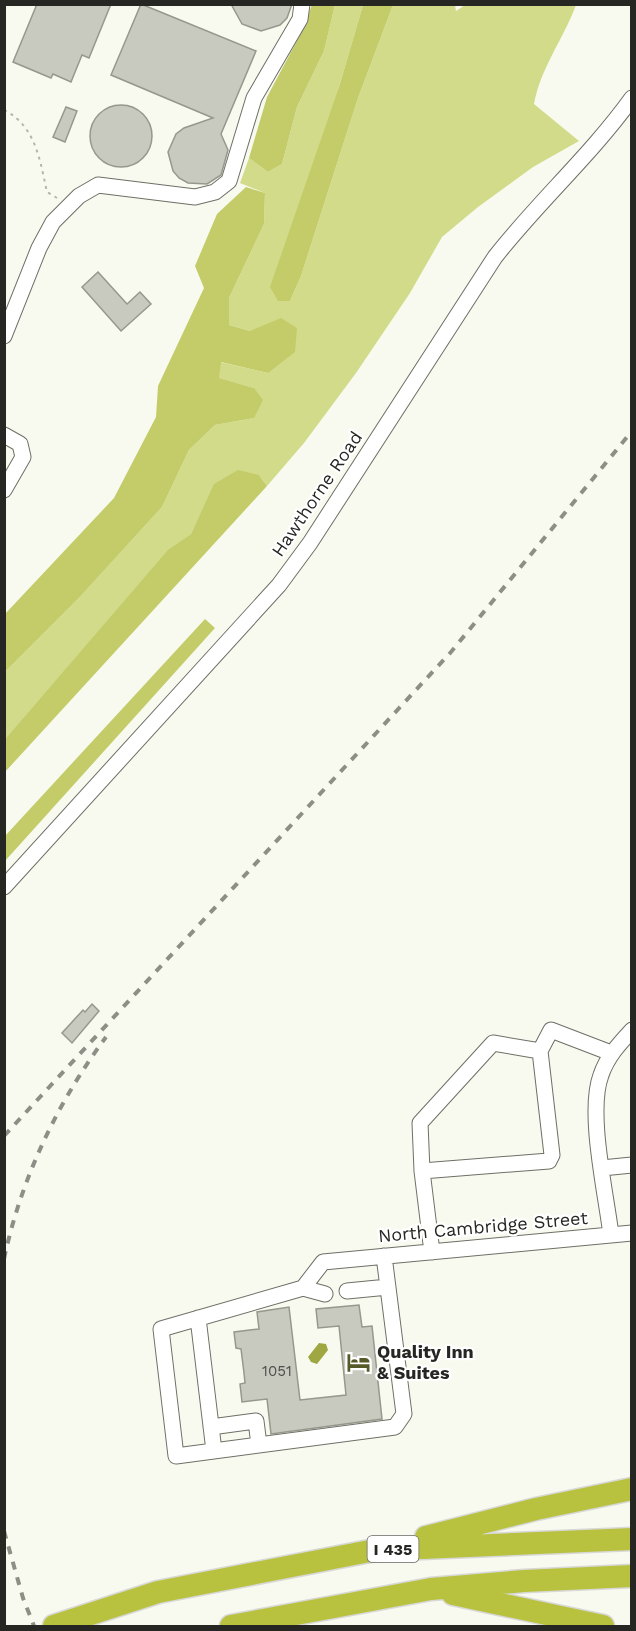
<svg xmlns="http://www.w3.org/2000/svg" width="636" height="1631" viewBox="0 0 636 1631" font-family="'Work Sans',sans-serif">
<rect width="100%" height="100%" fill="#f8faef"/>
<path fill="#d2db89" d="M335,5H363L339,87L290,301L301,276L358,98L393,5H455L456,11L465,5H576C563,40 541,67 534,104L579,141L533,167L478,207L442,237L410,293L356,373L304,443L267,486L259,475L215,484L191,534L168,551L5,739V672L79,598L162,507L189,450L215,425L254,418V388L218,378L220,362L268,373L250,331L229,325V298L264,224L265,193L240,183L249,158L268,172L282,164L297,107L324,51Z"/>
<path fill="#c3cc69" d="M312,5H335L324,51L297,107L282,164L268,172L249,158L267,97L299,37Z
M363,5H393L358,98L301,276L290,301H278L270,287L339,87Z
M246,187L265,193L264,224L229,298V325L250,331L281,318L297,328L295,352L268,373L221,362L219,378L254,388L263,400L254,418L215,425L189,450L162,507L79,598L5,672V614L114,498L156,417L158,386L204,288L195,266L217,214Z
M238,470L259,475L267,486L5,772V739L168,550L191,534L214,484Z
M205,619L215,628L5,861V836Z"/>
<path fill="#9ea742" d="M319,1343L326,1344L328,1350L317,1364L311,1362L308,1357Z"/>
<path fill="#c8c9bf" stroke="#96978d" stroke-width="1.5" d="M37,4H111L89,58L82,55L71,82L53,74L51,78L13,62Z
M141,4L256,51L221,134L228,150L221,175L207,184L188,183L179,178L173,171L168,152L176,134L184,128L213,118L111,75Z
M231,4H292L287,18L280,25L261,31L242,24Z
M90 136a31 31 0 1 1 62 0a31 31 0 1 1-62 0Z
M66,107L77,111L65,142L53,137Z
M98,272L127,304L140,292L151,304L121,331L82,287Z
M92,1004L99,1011L72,1043L62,1033L83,1010L85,1012Z
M359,1305L362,1327L372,1326L382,1419L271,1434L267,1399L242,1402L240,1384L245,1383L244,1373L241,1349L236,1348L234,1332L259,1329L257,1312L289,1307L300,1400L346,1395L339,1326L318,1328L316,1309Z"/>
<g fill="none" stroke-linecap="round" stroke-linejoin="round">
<defs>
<path id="minor" d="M4,336L39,248L53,222L79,196L98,185L195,197L215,192L229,181L254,98L300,19L302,4
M4,435L20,444L23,457L4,490
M4,887L279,585L310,543L495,257C538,202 591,155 632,98
M602,1168L632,1165
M422,1171L420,1123L493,1043L540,1051
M611,1235C606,1193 587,1112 601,1075C607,1057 619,1044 632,1030
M432,1252L422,1171L549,1161L552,1155L540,1051L551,1030L611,1053
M384,1256L404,1414L395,1427L176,1456L161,1329L303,1288L323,1262L632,1233
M303,1288L325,1294
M347,1291L388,1287
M198,1318L214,1451
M211,1427L256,1421L259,1445"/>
<path id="highway" d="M426,1537L536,1509L632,1489
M453,1594L603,1626
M54,1626L158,1592L375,1550L632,1539
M231,1626L431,1589L524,1581L632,1576"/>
</defs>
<use href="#minor" stroke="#6e6f66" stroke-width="17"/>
<use href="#highway" stroke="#d8d8d7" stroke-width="25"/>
<path stroke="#b4b5ad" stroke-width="2" stroke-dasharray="3 4.5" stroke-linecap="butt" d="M4,110C36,126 40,161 47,192L57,198"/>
<use href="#minor" stroke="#fff" stroke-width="15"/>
<use href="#highway" stroke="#b8c23e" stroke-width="22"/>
<path stroke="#8d8f87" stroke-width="4" stroke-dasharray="8 8" stroke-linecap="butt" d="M4,1136L451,652L632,431
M4,1259C21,1179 57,1103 106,1037
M4,1531L23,1598L34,1626"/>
</g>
<defs>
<symbol id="hotel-bare" viewBox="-9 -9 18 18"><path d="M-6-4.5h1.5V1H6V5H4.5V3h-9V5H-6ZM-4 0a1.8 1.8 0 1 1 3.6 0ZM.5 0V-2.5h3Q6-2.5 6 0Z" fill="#565a28" stroke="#fff" stroke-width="2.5" paint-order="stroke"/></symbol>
</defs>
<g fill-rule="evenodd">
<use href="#hotel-bare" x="342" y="1346" width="33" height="33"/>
</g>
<g text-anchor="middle" stroke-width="4.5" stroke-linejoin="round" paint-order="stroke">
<g font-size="15" fill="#4e504a">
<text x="277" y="1376">1051</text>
</g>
<rect fill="#fff" stroke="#676865" stroke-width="1.5" x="367.5" y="1536" width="51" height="26" rx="4.5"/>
<g font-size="16" font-weight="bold" fill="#262723">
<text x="393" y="1555">I 435</text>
</g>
<g font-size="18" fill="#262723" stroke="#fff">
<text transform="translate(317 494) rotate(-56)" y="6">Hawthorne Road</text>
<text transform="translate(483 1227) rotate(-5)" y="6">North Cambridge Street</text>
</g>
<g font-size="18" font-weight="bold" fill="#262723" stroke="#fff" text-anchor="start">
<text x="377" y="1358">Quality Inn<tspan x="377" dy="21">&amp; Suites</tspan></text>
</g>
</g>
<rect width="636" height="1631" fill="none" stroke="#262723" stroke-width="12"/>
</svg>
